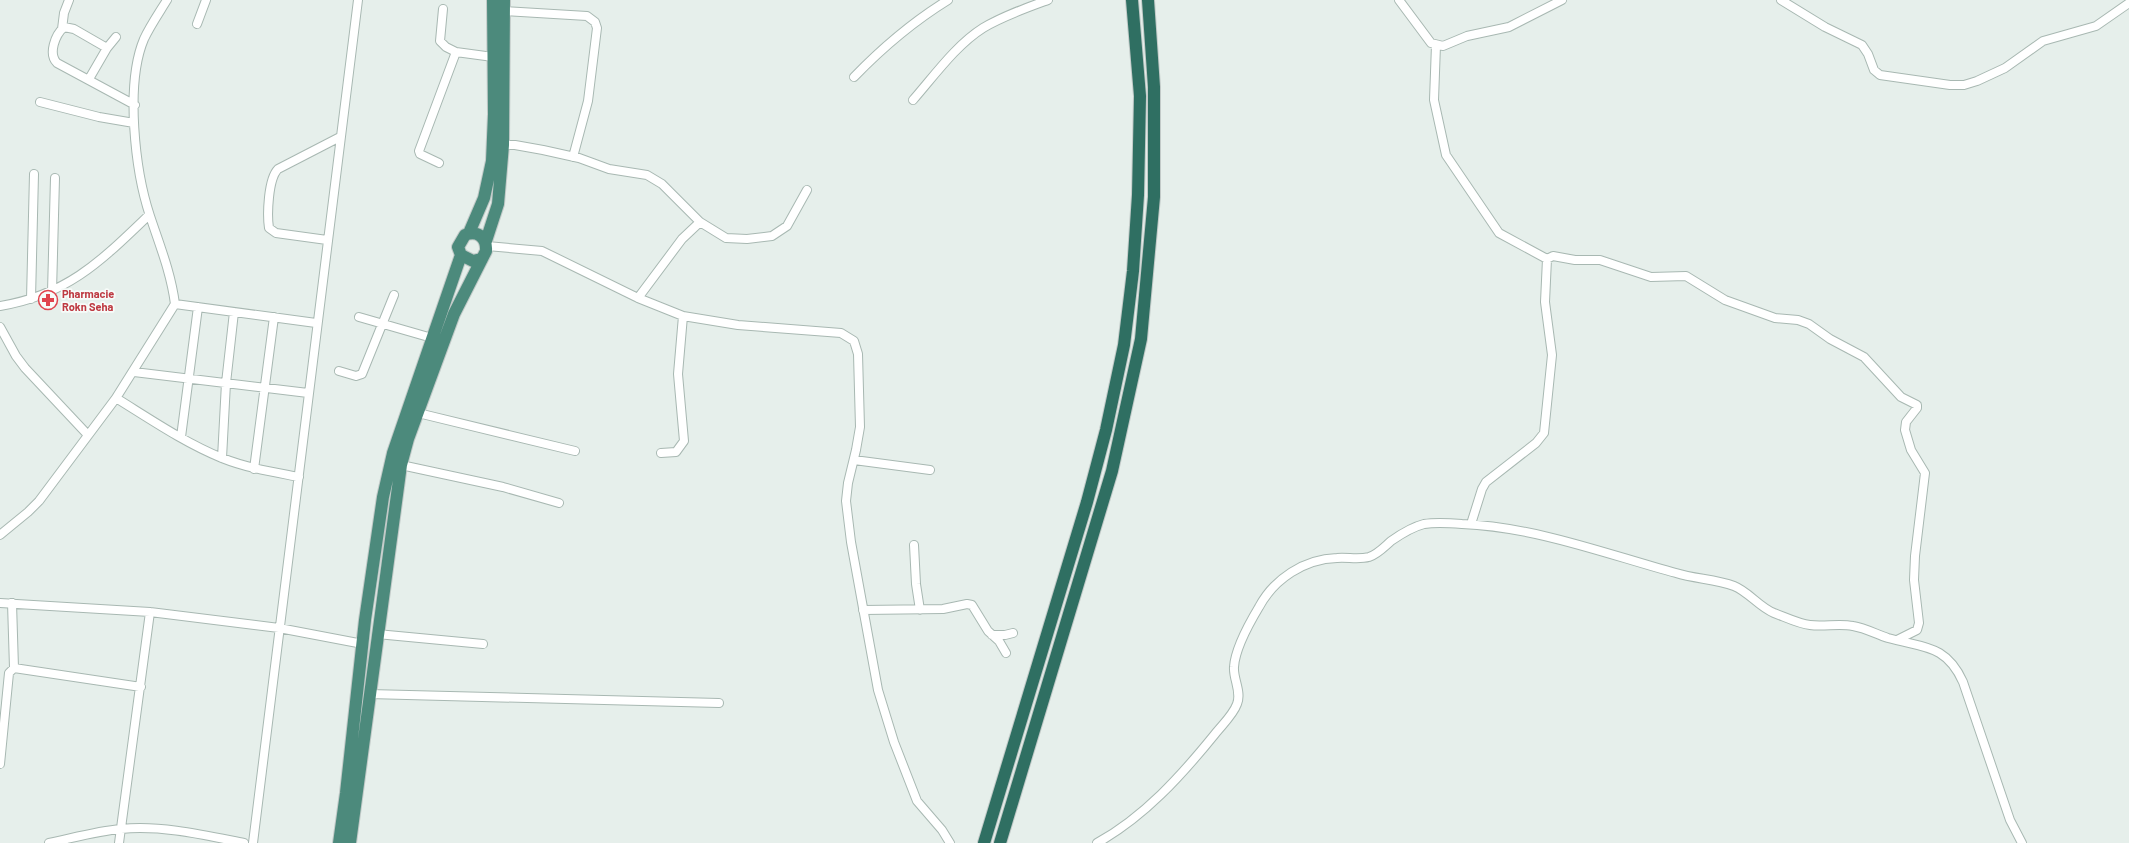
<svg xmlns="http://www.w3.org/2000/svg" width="2129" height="843" viewBox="0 0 2129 843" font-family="Barlow,sans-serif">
<rect width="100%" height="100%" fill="#e6efeb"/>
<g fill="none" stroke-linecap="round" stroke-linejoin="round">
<defs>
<path id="minor" d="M1399,0L1431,43L1443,46L1467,36L1509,27L1562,0
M1781,0L1825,27L1862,45L1868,54L1874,70L1880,75L1950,85H1964L1977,81L2005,68L2043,41L2096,26L2129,3
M443,9L440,41L446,47L456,52
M504,11L587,16L595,22L597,28L588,101L573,157
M197,24L206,0
M62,29L64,13L69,0
M116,37L107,48L74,29L64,27C55,35 48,54 57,63L135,105
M1436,45L1434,100L1446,155L1499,233L1547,259
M854,77C882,48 914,21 948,0
M89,79L107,48
M913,100C934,76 956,45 983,28C1003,16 1026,8 1048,0
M40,102L99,117L134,123
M503,145H515L543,150L579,158L609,169L647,175L662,184L700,222
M439,163L420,154L419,151L456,52L493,57
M327,240L276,233L269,228C267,215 268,179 278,169L340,137
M487,246L542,251L638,298L683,316L738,325L841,333L854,341L858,354L860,427L856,450L848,483L846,501L851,542L878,690L894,742L917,801L942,830L950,843
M52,292L55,178
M638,298L682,239L700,222L726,238L747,239L772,236L787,226L807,190
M31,299L34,174
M175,304L316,323
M0,306C68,295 102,260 149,215
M359,317L432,338
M0,327L16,356L25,368L87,434
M339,371L356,376L362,374L394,295
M134,372L308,393
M116,398C150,419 185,443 222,458C247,468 273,472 299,477
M418,413L575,451
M181,437L198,307
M661,453L676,452L684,441L678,374L683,316
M222,458L226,383L234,312
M854,460L930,470
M401,465L503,487L559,503
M254,469L274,317
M1471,524L1482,489L1486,482L1536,443L1544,433L1552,355L1545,302L1547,259L1553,256L1575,260H1600L1651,277L1686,276L1725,300L1775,318L1798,320L1809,324L1830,339L1864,357L1901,397L1917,405V408L1906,422L1905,430L1911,450L1925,473L1915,556L1914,580L1919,623L1917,630L1897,640
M0,535L28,512L39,501L116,398L175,304C171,273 160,246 150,216C135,171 125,84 144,39C150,26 159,13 167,0
M914,545L916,584L920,610
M0,603L150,612L279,628L363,644
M12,603L14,668
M863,610L943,609L967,604L972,605L988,631L999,641L1006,653
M377,634L483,644
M992,635H1005L1013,633
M369,694L719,703
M0,764L9,673L14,668L141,687
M49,843C73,838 97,831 121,829C162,825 204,835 244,843
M119,843L150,612
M253,843C287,562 322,281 358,0
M1097,843C1144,817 1181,776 1215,734C1222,725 1233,715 1237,704C1242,692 1233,679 1234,667C1235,650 1250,622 1259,607C1274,579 1304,559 1337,558C1348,557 1358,560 1369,557C1378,554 1384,547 1391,541C1401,534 1412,527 1424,524C1436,522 1450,523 1462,524C1536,527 1606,554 1676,573C1695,579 1716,579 1734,586C1749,592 1759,607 1774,613C1785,617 1799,624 1810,625C1824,627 1839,623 1853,626C1865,628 1876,634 1888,638C1923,648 1946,644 1963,682L2010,820L2022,843"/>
<path id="trunk" d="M469,233L484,198L492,161L494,114L493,0
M486,241L498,204L503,145L504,0
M339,843L346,793L365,620L383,497L393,453L461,255
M350,843L401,465L408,439L454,314L486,251C487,237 477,230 465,235L458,247L461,255L473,261L481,259"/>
<path id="motorway" d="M984,843L1087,502L1106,430L1124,345L1133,271L1138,195L1140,96L1132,0
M1000,843L1112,471L1141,339L1154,197V87L1148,0"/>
</defs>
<use href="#minor" stroke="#a8b8b2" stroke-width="10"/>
<use href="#trunk" stroke="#c2cac8" stroke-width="14"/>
<use href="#motorway" stroke="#c2cac8" stroke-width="14"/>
<use href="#minor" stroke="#fff" stroke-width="8"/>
<use href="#trunk" stroke="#4c8a7c" stroke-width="12"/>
<use href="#motorway" stroke="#2f6f62" stroke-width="12"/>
</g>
<defs>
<symbol id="pharmacy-ring" viewBox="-11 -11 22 22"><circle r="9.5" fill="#f7fbf9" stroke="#e0444e" stroke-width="1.5"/><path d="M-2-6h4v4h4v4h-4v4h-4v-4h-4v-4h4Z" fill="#e0444e"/></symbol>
</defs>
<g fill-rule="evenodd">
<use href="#pharmacy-ring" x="37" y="289" width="22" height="22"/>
</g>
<g text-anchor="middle" stroke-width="3.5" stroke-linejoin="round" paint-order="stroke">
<g font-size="11" font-weight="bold" fill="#be3a42" stroke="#f7fbf9" text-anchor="start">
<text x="62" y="298">Pharmacie<tspan x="62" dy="13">Rokn Seha</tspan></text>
</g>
</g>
</svg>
